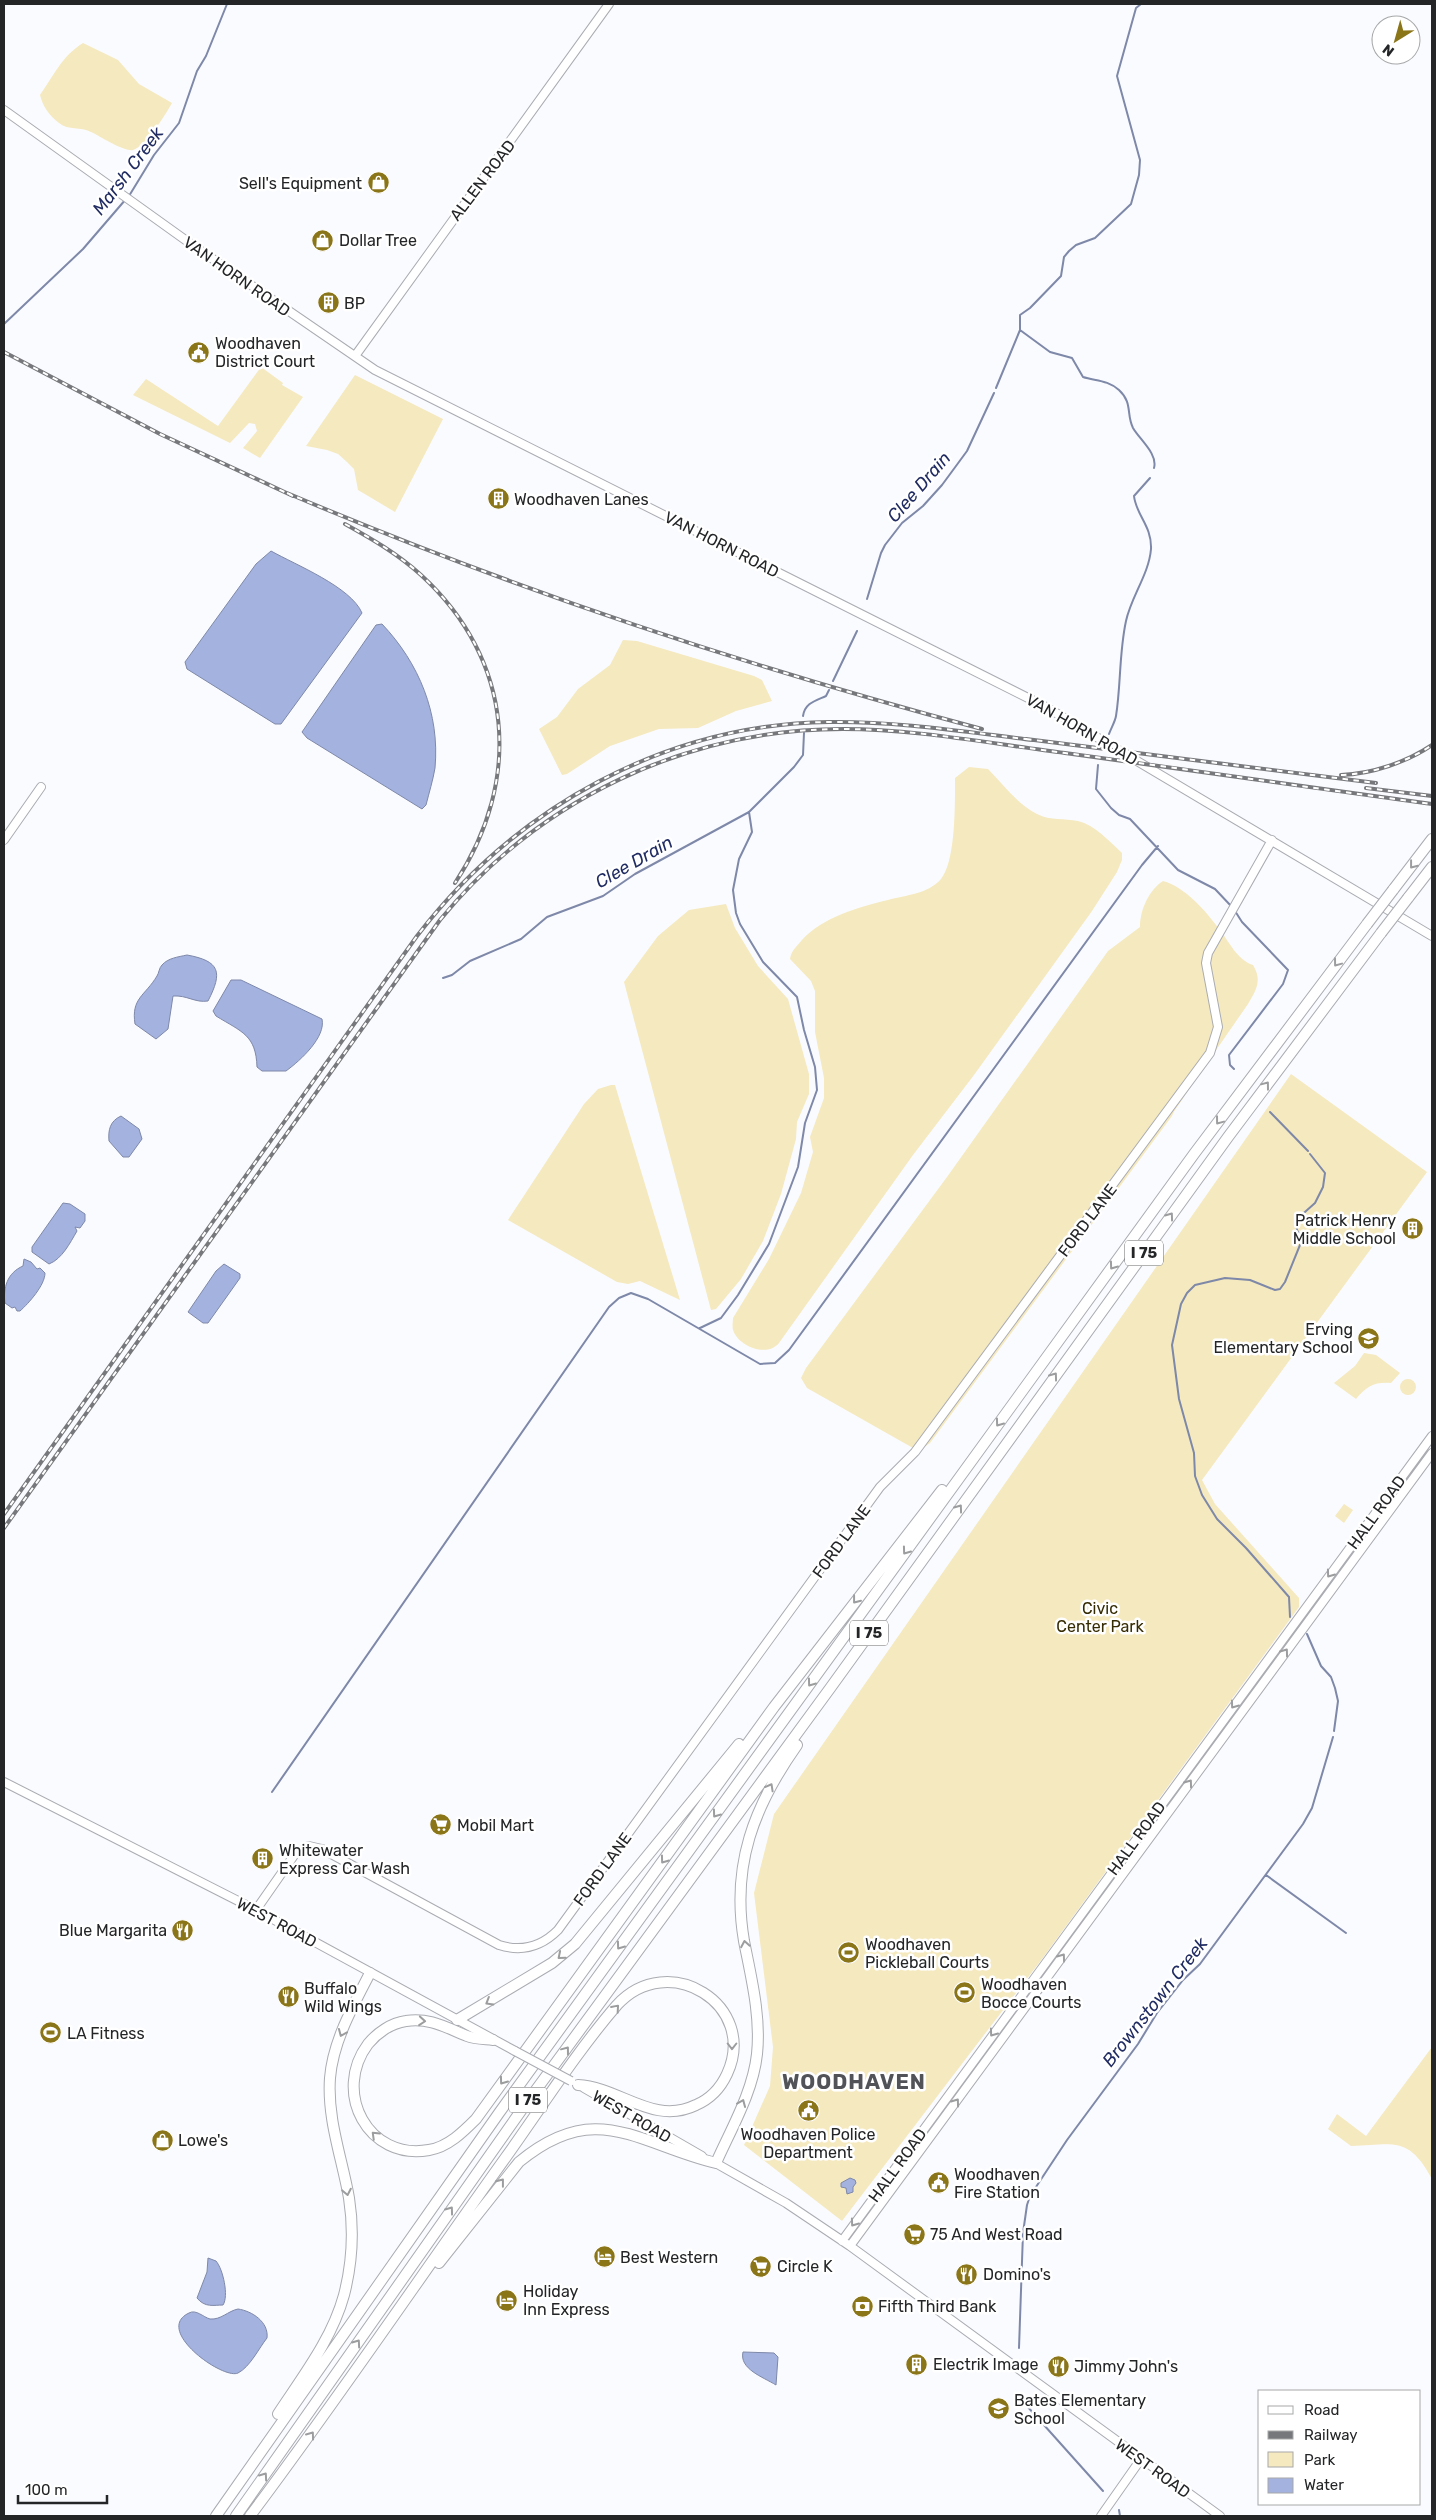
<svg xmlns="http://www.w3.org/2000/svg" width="1436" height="2520" viewBox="0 0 1436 2520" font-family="Rubik,sans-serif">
<rect width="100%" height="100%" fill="#fafbff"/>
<path fill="#f5e9bf" d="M83,43L118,60L139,84L172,103C166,114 145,147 133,150C124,152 100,136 91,132C80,126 69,131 59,123C49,115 43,107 40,95C54,75 62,56 83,43Z
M261,367L283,383L282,385L303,397L260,458L243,448L257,431L255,424L249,423L230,443L133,395L146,379L218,426Z
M355,375L443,419L395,512L358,490L354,469L347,462L338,454L327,450L306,446Z
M623,640L637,641L754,676L762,680L772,701L736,711L698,728L659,729L610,746L567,774L562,775L539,729L557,717L578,689L610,665Z
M969,767L988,769C1004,785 1016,803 1037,814C1051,821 1064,818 1078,821C1095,825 1109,841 1122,853V860L1117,872L1092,911L974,1075L913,1155L779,1343C767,1358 738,1346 733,1330C732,1326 733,1321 733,1318L769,1259L801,1193L813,1152L810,1137L824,1098V1078L815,1032V991L811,981L790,959C791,951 797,946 802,940C823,917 859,907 888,900C906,895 928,894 941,879C956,861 955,802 955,778Z
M1163,881C1185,887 1206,911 1219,929C1229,941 1237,960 1253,965C1262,980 1257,989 1248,1004L1185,1095C1181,1103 1175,1108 1172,1116L930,1443L923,1448H913L807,1388L801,1378L806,1368L947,1177L1108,951L1140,927C1140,910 1149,890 1163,881Z
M726,904L735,928L758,966L788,999L809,1074V1094L797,1122L796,1139L781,1194L763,1241L741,1279L716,1309L711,1310L624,982L658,936L689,910Z
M1291,1074L1427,1172L1202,1480L1215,1504L1299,1598V1607L1042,1959L842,2221L744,2145L770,2086L773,2047L754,1893L774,1814Z
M611,1085H615L680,1300L640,1281L628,1284L617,1282L508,1220L584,1104L598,1089Z
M1364,1353L1376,1355L1400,1373L1391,1383C1374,1382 1367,1386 1356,1399L1334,1383L1355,1366Z
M1400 1387a8 8 0 1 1 16 0a8 8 0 1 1-16 0Z
M1344,1504L1353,1510L1344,1523L1335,1516Z
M1432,2047V2179C1408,2135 1394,2145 1351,2146L1328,2129L1337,2114L1366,2136Z"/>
<path fill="#a4b2e0" stroke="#7e88a8" d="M271,551C296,565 351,587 362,613L281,724H275L187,669L185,662L256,564Z
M382,624C419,663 440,714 435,768C433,780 429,793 426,805L422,809L307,738L302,732L376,625Z
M187,955C220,961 223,972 208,1001C195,1003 187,995 173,996L168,1029L156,1039L135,1024C131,998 145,996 157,976C159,973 159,968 162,965C168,958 178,957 187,955Z
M231,980H241L322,1019C326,1037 301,1060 286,1071H262L257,1067C256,1035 242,1032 216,1016L213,1011Z
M121,1116L139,1129L142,1139L129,1157H123L109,1141C108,1130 110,1121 121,1116Z
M63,1203L70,1204L85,1214V1221L80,1228L75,1227L77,1231C70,1243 62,1259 49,1264L32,1252V1247Z
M24,1259L31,1262L37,1269L40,1268L45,1273C45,1285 29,1303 20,1311H17L15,1307L12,1308L5,1303C3,1288 7,1273 23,1266Z
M224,1264L240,1274V1278L208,1323H203L188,1312L216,1271Z
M850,2178L855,2180L856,2183L853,2187V2192L847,2194L846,2188L841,2187V2183Z
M208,2258L216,2261C223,2269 229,2296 223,2305C214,2305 205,2308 197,2298L207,2272Z
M238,2309C252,2311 269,2322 267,2338C259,2348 250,2367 238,2373C223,2380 153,2330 189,2313C196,2309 203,2317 210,2319C221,2320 228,2311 238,2309Z
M743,2352L774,2353L778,2357L776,2385C763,2377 739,2369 743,2352Z"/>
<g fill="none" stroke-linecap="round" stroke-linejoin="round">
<path stroke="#7e88a8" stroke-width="2" d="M1141,4L1136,8L1117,76L1140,160L1139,175L1131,204L1095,238L1076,245L1069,251L1064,257L1061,276L1030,308L1020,315V330L1050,352L1072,358L1083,377C1096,381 1108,380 1119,390C1133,403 1126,414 1133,428C1140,440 1158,454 1154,468
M129,196L154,155L179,123L197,71L206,56L227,4
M4,324L83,249L126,199
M996,388L1020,330
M867,599L881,553L885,545L902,523L923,506L942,485L956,466L967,451L994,393
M833,681L857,631
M803,716C805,703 815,701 826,696L829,690
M1109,734C1111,728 1115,722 1116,716C1121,685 1119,653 1126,621C1131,597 1149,574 1151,549C1152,526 1136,515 1134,496L1150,478
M1098,765L1096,789L1111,808L1119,815L1130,819L1178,870L1215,889L1232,907
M443,978L452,975L470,961L521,939L547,917L603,896L635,874L749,812L794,767L803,755L804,733
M1234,1069L1230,1065L1229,1055L1283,984L1288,970L1242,922L1235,911
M1270,1112L1308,1151
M700,1328L721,1318L738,1295L769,1244L798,1167L805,1123L817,1090L815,1067L804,1030L797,997L763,962L740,924L736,913L733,890L739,859L752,832L749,812
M1290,1617L1289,1597L1246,1548L1217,1519L1202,1495L1195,1476L1194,1453L1179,1399L1172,1345L1181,1304L1187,1293L1195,1285L1225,1278L1250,1280L1275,1290L1280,1289L1285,1282L1302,1240L1297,1230L1296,1220L1315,1203L1323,1187L1325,1173L1310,1154
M1307,1634L1321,1666L1331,1677L1335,1688L1338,1701L1334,1731
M272,1792L609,1307L619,1298L631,1293L648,1299L760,1364L775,1363L789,1350L1142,865L1158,846
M1266,1875L1346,1933
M1019,2348L1023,2233L1027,2205L1030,2196L1067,2140L1138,2044L1157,2013L1183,1980L1200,1964L1303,1824L1312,1808L1333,1737
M1018,2396L1103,2491
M1119,2510L1120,2516"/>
<defs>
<path id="secondary" d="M4,110L191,244L375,370L1046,707L1432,936
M355,356L609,4
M4,840L41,787
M4,1782L256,1910L515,2051
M256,1910L295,1854L309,1846L322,1849L499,1945C521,1952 541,1947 558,1930L880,1487L915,1452L1210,1053L1218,1027L1206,963L1208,953L1272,840
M584,2088L702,2156
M712,2161L786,2203L850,2246L1220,2516
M842,2241L1432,1436
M850,2246L1432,1453
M1101,2516L1141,2459"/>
<path id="highway" d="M1393,890L1432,839
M1408,898L1432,867
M457,2020L552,1963L575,1944L739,1744
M493,2040C485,2039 475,2039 467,2036C447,2028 429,2017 406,2021C391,2023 377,2033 368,2044C332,2092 368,2161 429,2150C448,2147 463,2132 476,2119L774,1707L942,1490
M439,2263L519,2162C596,2098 638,2144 716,2163C731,2129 753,2092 757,2054C761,2016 751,1977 744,1941C731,1865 754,1806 797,1745
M278,2414C303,2376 332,2339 344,2295C352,2264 354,2230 349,2198C342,2158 327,2119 330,2078C333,2041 353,2006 370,1973
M216,2516L499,2113L1194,1154L1367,924
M236,2516L525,2105L831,1687L1228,1137L1381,933
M250,2516C338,2399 420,2277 506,2157C541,2108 578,2050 617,2005C668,1949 759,2005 727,2074C721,2087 710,2099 696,2105C653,2126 620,2087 578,2085"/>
</defs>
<use href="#secondary" stroke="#aaacb2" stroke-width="10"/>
<use href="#highway" stroke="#aaacb2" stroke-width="12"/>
<use href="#secondary" stroke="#fff" stroke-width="8"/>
<use href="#highway" stroke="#fff" stroke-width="10"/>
<defs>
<path id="rail" d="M4,352L160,434L293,496
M287,493C513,589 745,666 982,729
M345,524C372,539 398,554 421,575C514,660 523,780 455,883
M1026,739L1376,783
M1341,775C1372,774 1407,762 1432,745
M1366,788L1432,796
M4,1514L417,936C516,807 666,724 829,722C897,721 966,732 1033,740
M4,1528L440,920C539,799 687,729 843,729C917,729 992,744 1065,753C1187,769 1310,788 1432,804"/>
</defs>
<use href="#rail" stroke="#77787b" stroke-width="4"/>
<use href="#rail" stroke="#fff" stroke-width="2" stroke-dasharray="5.5" stroke-linecap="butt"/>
<defs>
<path id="secondary-bridge" d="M515,2051L571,2081"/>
<path id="highway-bridge" d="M1367,924L1393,890
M1381,933L1408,898"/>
</defs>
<use href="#secondary-bridge" stroke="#aaacb2" stroke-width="10" stroke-linecap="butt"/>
<use href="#highway-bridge" stroke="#aaacb2" stroke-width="12" stroke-linecap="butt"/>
<use href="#secondary-bridge" stroke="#fff" stroke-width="8"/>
<use href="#highway-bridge" stroke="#fff" stroke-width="10"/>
</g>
<defs><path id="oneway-chevron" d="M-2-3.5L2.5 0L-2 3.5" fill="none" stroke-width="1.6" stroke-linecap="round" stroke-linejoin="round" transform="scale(1.25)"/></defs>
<g stroke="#9c9d9e">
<use href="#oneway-chevron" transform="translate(1413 865) rotate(128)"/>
<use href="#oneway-chevron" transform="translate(1337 963) rotate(127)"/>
<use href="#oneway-chevron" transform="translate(1266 1085) rotate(-53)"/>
<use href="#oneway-chevron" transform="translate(1219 1121) rotate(127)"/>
<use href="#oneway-chevron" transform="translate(1170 1216) rotate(-54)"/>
<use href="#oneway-chevron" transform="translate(1113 1266) rotate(126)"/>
<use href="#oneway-chevron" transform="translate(1054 1376) rotate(-54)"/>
<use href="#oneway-chevron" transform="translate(999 1423) rotate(126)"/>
<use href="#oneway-chevron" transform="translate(959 1508) rotate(-54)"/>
<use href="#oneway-chevron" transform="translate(906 1551) rotate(126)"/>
<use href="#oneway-chevron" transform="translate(1330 1574) rotate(126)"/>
<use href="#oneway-chevron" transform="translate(856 1600) rotate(128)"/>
<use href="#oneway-chevron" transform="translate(1285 1652) rotate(-54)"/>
<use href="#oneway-chevron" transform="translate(811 1683) rotate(126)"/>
<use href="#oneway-chevron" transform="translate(1234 1705) rotate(126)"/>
<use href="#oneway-chevron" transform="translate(1189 1783) rotate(-54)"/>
<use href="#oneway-chevron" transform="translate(770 1787) rotate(-61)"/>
<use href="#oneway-chevron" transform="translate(716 1814) rotate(126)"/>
<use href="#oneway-chevron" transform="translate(664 1860) rotate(126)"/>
<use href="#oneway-chevron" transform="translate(745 1944) rotate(-100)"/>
<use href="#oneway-chevron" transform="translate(620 1946) rotate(126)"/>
<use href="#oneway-chevron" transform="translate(561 1956) rotate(140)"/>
<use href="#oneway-chevron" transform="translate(1062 1957) rotate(-54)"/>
<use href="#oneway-chevron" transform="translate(489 2002) rotate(149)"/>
<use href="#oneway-chevron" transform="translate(616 2008) rotate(-49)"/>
<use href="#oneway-chevron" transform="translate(422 2021) rotate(5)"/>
<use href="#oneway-chevron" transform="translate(342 2033) rotate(113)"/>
<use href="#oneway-chevron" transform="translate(993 2033) rotate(126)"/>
<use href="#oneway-chevron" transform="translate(732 2046) rotate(90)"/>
<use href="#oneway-chevron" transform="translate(566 2050) rotate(-53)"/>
<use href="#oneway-chevron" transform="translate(503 2081) rotate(126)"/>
<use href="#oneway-chevron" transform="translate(956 2102) rotate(-54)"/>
<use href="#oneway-chevron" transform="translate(742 2103) rotate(-67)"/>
<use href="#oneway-chevron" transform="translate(375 2135) rotate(-136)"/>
<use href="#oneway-chevron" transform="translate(501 2182) rotate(-52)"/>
<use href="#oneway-chevron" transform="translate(347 2192) rotate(79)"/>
<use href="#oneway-chevron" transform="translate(450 2210) rotate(-54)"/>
<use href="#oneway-chevron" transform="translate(854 2223) rotate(126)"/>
<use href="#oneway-chevron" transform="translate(357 2343) rotate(-55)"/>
<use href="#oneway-chevron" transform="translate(311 2435) rotate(-54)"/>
<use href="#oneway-chevron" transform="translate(264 2476) rotate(-55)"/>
</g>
<defs>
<symbol id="shop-disc" viewBox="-11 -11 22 22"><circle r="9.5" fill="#8b7519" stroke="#fff"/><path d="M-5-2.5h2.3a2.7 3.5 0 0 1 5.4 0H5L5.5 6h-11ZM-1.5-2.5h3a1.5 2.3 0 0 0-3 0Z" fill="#fff"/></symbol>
<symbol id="building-disc" viewBox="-11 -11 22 22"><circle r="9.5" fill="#8b7519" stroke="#fff"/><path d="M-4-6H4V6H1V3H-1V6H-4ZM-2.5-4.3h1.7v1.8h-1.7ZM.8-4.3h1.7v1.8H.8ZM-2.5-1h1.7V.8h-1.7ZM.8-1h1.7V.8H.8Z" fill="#fff"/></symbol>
<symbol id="civic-disc" viewBox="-11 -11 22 22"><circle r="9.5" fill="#8b7519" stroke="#fff"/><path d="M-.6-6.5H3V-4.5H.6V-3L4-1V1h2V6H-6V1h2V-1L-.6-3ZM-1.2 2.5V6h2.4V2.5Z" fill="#fff"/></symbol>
<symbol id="school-disc" viewBox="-11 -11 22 22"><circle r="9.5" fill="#8b7519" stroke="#fff"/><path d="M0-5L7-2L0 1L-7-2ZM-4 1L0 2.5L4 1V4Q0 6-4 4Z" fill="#fff"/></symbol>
<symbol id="supermarket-disc" viewBox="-11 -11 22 22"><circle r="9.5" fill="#8b7519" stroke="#fff"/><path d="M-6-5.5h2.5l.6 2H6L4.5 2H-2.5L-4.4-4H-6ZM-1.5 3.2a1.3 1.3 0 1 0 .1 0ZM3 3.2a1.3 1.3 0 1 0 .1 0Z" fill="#fff"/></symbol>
<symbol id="restaurant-disc" viewBox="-11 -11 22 22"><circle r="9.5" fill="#8b7519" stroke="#fff"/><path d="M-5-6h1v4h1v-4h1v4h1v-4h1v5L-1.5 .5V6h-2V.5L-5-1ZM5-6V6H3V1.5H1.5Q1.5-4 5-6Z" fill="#fff"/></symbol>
<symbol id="stadium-disc" viewBox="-11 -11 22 22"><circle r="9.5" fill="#8b7519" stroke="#fff"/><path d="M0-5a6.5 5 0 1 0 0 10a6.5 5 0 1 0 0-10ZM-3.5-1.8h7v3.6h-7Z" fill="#fff"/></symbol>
<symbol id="hotel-disc" viewBox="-11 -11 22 22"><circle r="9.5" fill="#8b7519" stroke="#fff"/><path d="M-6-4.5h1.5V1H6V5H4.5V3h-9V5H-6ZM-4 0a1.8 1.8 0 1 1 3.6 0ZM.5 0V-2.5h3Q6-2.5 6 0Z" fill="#fff"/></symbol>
<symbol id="bank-disc" viewBox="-11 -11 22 22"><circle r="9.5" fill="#8b7519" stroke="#fff"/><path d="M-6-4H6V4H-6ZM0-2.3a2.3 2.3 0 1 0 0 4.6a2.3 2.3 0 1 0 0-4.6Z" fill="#fff"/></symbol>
</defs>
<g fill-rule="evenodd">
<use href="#shop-disc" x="366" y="170" width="25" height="25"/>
<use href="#shop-disc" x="310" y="228" width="25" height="25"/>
<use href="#building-disc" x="316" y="290" width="25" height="25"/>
<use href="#civic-disc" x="186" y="340" width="25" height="25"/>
<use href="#building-disc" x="486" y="486" width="25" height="25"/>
<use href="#building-disc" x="1400" y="1216" width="25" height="25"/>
<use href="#school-disc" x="1356" y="1326" width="25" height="25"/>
<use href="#supermarket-disc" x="428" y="1812" width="25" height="25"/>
<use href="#building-disc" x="250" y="1846" width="25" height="25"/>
<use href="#restaurant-disc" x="170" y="1918" width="25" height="25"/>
<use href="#stadium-disc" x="836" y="1940" width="25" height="25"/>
<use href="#stadium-disc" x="952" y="1980" width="25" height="25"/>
<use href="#restaurant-disc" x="276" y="1984" width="25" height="25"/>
<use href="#stadium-disc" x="38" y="2020" width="25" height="25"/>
<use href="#civic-disc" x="796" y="2098" width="25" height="25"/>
<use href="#shop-disc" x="150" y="2128" width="25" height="25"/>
<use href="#civic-disc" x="926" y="2170" width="25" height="25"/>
<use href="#supermarket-disc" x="902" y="2222" width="25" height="25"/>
<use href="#hotel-disc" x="592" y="2244" width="25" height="25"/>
<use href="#supermarket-disc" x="748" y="2254" width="25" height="25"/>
<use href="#restaurant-disc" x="954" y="2262" width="25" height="25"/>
<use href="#hotel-disc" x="494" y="2288" width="25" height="25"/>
<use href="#bank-disc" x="850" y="2294" width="25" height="25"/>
<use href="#building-disc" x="904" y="2352" width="25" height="25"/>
<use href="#restaurant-disc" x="1046" y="2354" width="25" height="25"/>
<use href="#school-disc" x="986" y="2396" width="25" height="25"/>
</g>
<g text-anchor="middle" stroke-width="5" stroke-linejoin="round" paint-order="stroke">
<g fill="#fff" stroke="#666668" stroke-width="1">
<rect x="1125" y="1240.5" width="38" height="25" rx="4"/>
<rect x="850" y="1620.5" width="38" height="25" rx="4"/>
<rect x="509" y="2087.5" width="38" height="25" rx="4"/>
</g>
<g font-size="15" font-weight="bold" fill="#242527">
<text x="1144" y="1258">I 75</text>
<text x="869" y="1638">I 75</text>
<text x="528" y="2105">I 75</text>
</g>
<g font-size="16" fill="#242527" stroke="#fff">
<text transform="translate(482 180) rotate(-53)" y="6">ALLEN ROAD</text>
<text transform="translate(237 276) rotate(35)" y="6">VAN HORN ROAD</text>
<text transform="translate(722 544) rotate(27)" y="6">VAN HORN ROAD</text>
<text transform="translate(1082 729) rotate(30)" y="6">VAN HORN ROAD</text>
<text transform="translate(1087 1220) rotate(-53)" y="6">FORD LANE</text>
<text transform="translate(1376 1512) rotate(-54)" y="6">HALL ROAD</text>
<text transform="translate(841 1541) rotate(-54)" y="6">FORD LANE</text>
<text transform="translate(1136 1838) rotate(-54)" y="6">HALL ROAD</text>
<text transform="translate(602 1869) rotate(-54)" y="6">FORD LANE</text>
<text transform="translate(277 1922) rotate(28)" y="6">WEST ROAD</text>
<text transform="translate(632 2116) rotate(30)" y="6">WEST ROAD</text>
<text transform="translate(897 2165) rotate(-54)" y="6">HALL ROAD</text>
<text transform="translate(1153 2468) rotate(36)" y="6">WEST ROAD</text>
</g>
<g font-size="16" fill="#242527" stroke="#fff" text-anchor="start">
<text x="362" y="189" text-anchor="end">Sell's Equipment</text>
<text x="339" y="246">Dollar Tree</text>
<text x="344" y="309">BP</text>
<text x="215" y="349">Woodhaven<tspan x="215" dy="18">District Court</tspan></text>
<text x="514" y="505">Woodhaven Lanes</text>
<text x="1396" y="1226" text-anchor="end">Patrick Henry<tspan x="1396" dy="18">Middle School</tspan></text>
<text x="1353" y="1335" text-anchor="end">Erving<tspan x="1353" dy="18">Elementary School</tspan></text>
<text x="457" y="1831">Mobil Mart</text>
<text x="279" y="1856">Whitewater<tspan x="279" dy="18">Express Car Wash</tspan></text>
<text x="167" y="1936" text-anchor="end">Blue Margarita</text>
<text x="865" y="1950">Woodhaven<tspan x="865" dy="18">Pickleball Courts</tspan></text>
<text x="981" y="1990">Woodhaven<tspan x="981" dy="18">Bocce Courts</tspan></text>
<text x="304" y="1994">Buffalo<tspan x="304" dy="18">Wild Wings</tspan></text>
<text x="67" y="2039">LA Fitness</text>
<text x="808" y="2140" text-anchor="middle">Woodhaven Police<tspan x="808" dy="18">Department</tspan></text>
<text x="178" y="2146">Lowe's</text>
<text x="954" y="2180">Woodhaven<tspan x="954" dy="18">Fire Station</tspan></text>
<text x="930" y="2240">75 And West Road</text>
<text x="620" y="2263">Best Western</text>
<text x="777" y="2272">Circle K</text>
<text x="983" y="2280">Domino's</text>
<text x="523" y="2297">Holiday<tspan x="523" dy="18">Inn Express</tspan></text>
<text x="878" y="2312">Fifth Third Bank</text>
<text x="933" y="2370">Electrik Image</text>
<text x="1074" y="2372">Jimmy John's</text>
<text x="1014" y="2406">Bates Elementary<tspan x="1014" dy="18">School</tspan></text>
</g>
<g font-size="16" fill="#362c03" stroke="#fff">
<text x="1100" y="1614">Civic<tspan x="1100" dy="18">Center Park</tspan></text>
</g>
<g font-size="18" font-style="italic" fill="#212c62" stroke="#fff">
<text transform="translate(128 171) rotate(-53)" y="6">Marsh Creek</text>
<text transform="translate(919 487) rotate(-49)" y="6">Clee Drain</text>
<text transform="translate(634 862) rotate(-30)" y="6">Clee Drain</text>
<text transform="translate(1155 2002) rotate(-52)" y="6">Brownstown Creek</text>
</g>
<g font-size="21" font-weight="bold" letter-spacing="1" fill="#515358" stroke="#fff">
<text x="854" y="2089">WOODHAVEN</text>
</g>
</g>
<rect width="1436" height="2520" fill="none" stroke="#242527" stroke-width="10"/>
<rect x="1258" y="2390" width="162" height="115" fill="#ffffff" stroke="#a7a8a9"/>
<rect x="1268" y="2406" width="25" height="8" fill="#ffffff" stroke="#a7a8a9"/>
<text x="1304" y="2415" font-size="15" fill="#242527">Road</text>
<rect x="1268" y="2431" width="25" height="8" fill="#77787b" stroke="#a7a8a9"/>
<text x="1304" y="2440" font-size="15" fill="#242527">Railway</text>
<rect x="1268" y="2452" width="25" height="15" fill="#f5e9bf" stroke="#a7a8a9"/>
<text x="1304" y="2465" font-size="15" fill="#242527">Park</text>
<rect x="1268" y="2478" width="25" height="15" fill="#a4b2e0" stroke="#a7a8a9"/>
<text x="1304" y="2490" font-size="15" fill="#242527">Water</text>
<g transform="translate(1396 40) rotate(217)"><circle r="24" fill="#ffffff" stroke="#a7a8a9"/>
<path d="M0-4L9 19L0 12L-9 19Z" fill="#8b7519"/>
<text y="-8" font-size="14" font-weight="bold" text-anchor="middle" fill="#242527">N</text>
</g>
<path d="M18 2495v8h89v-8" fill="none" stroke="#242527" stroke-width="2.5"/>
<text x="25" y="2495" font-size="15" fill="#242527" stroke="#ffffff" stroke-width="4" paint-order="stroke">100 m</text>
</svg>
